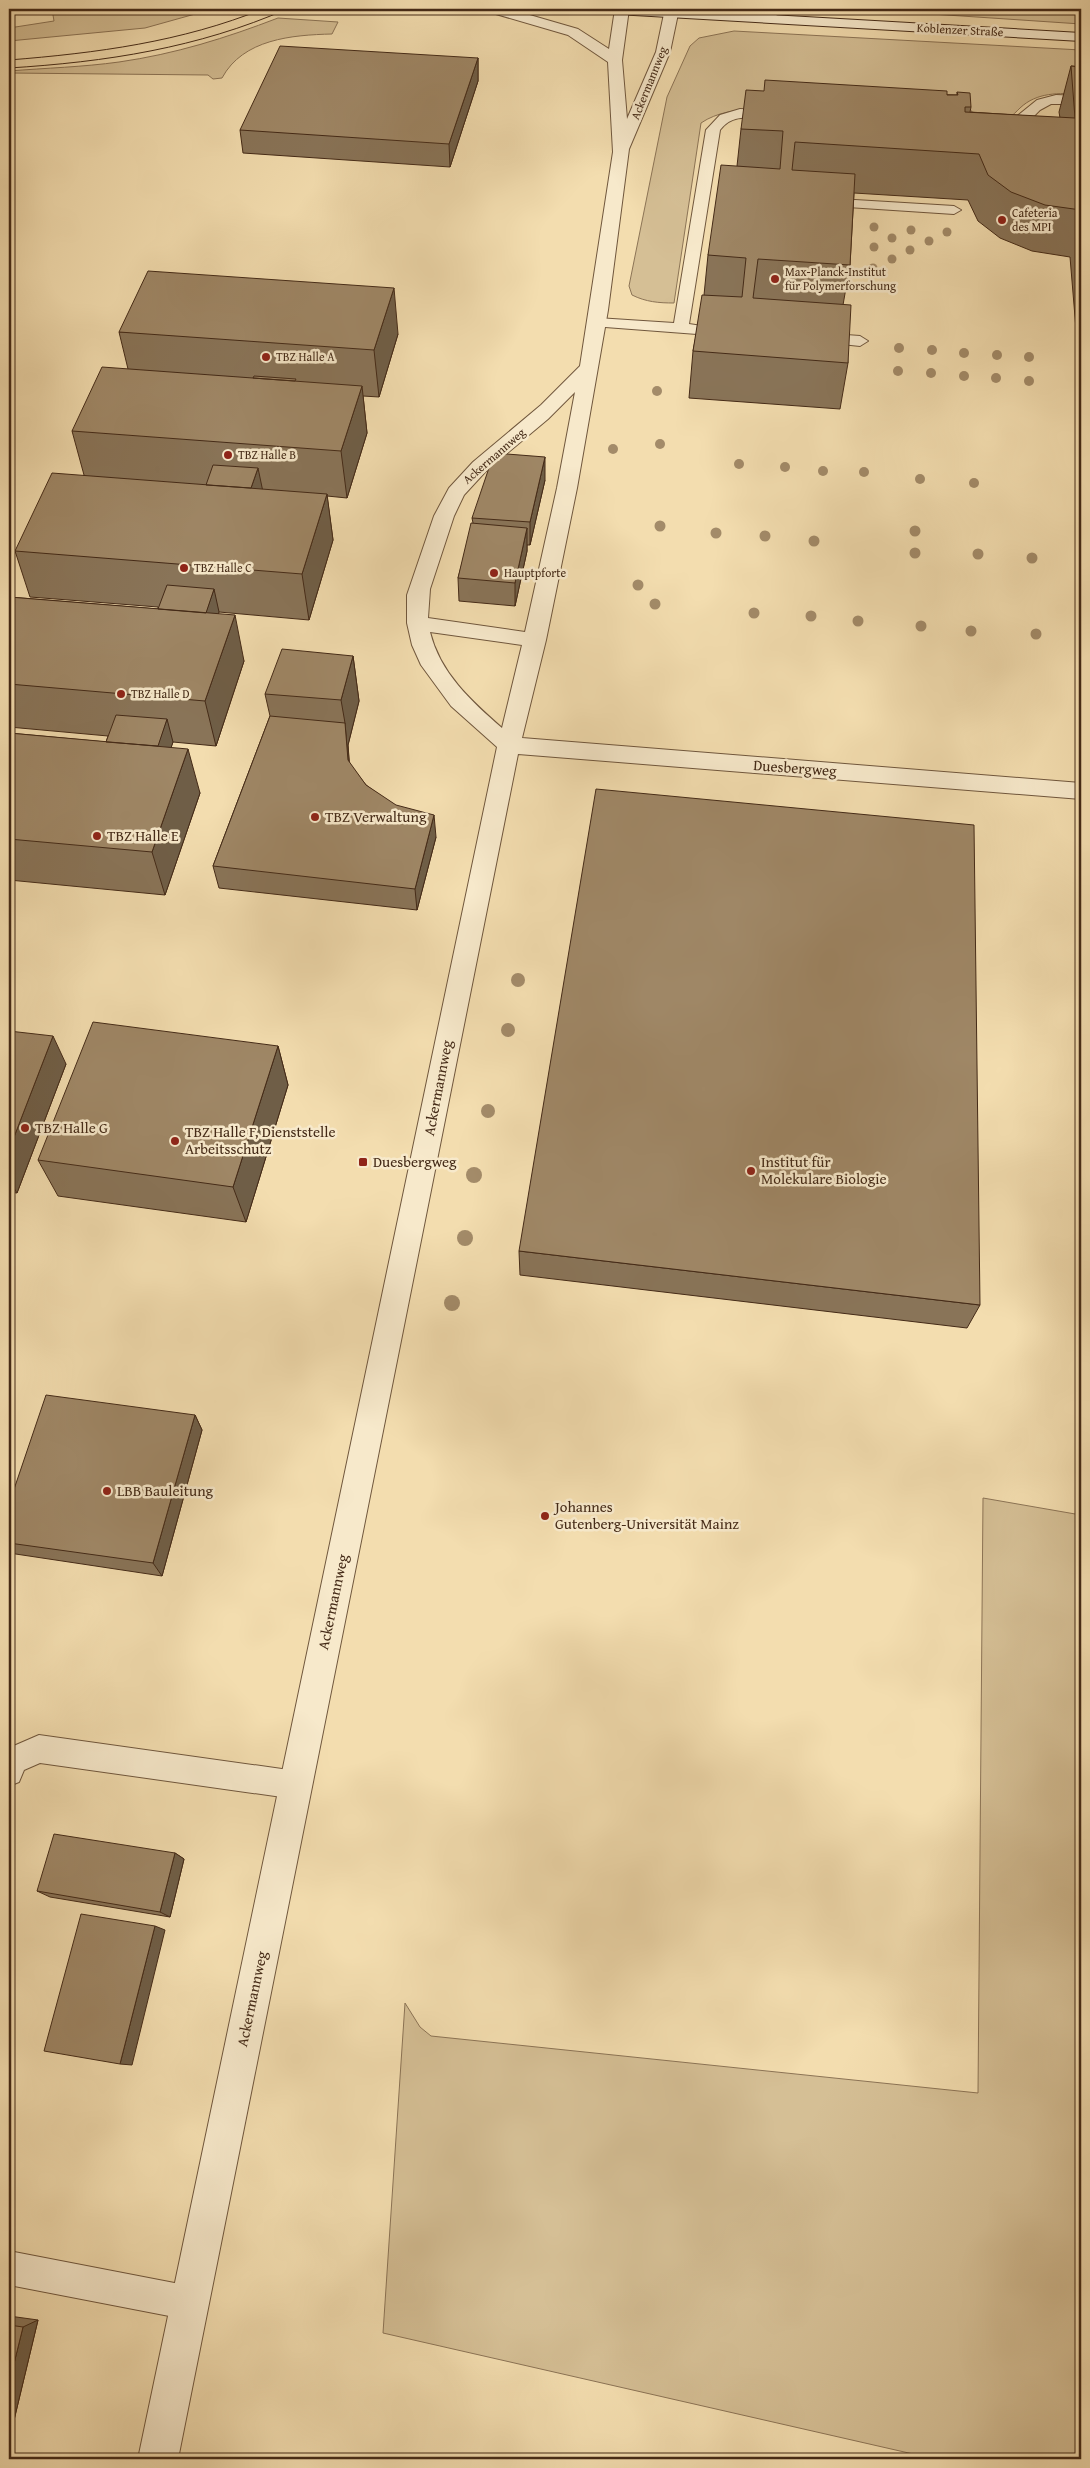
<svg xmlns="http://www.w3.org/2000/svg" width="1090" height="2468" viewBox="0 0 1090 2468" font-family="'Gentium Book Plus',serif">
<rect width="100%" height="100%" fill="#f3ddaf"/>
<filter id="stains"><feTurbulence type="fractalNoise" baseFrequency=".004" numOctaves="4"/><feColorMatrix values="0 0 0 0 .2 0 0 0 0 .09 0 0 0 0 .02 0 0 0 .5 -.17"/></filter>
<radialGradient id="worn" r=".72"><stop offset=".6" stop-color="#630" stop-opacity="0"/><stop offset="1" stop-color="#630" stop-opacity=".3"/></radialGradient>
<path fill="#d5bf95" stroke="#8c7456" d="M52,9H213L145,28L9,41V28L54,21Z
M857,9H1081V24Z
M278,18L338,22L332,34C292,35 243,39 222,78L213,79L208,75L9,73V71C46,68 83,67 119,62C175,54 226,38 278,18Z
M734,31L1081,50V94C1059,93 1037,92 1020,108C1016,112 1013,115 1008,119L977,118L969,108H756C737,110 717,112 701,123L674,303C659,303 646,302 632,295L629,286L667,97L690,46L699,38Z
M983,1498L1081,1515V2459H935L383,2333L405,2003L420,2027L431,2036L978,2093Z"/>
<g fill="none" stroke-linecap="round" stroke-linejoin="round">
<defs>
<path id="lane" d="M1056,95L1081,96V104H1051L1040,110L1025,125L999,131L992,127L994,124L1010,122L1037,100Z
M740,109L775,111L782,115C770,128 738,105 720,130L689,324L702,326L705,329L697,334L592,326L589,323L597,318L674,323L706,130L720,115Z
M822,198L954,206L961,210L954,214L817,205L815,202Z
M819,333L860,336L868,341L860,346L814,341L811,338L814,335Z
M39,1735L296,1771L306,1775L310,1785L306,1795L296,1799L40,1763L24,1770L19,1782L9,1786V1748Z
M9,2251L190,2286L202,2291L207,2303L202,2315L190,2320L9,2285Z"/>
<path id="street" d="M487,9H509L578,29L609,49L615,9H629L622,60L627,119L656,52L665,9H679L670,52L629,149L608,310L577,488L546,640L522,738L1081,783V799L518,754L178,2459H138L497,747L451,706L421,665L412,645L407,623V595L434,516L449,488L473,462L541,405L580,366L613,152L608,62L568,35L489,12ZM575,392L557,488L525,632L428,618L430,589L454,516L464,495L487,470L548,419ZM430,632L522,645L502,728C471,701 440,673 430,632Z
M739,9C751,8 771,7 779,18L772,22L741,12Z"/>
<path id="secondary" d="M592,9H669L1081,33V41L599,13Z"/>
</defs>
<use href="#lane" stroke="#70573d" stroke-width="2"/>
<use href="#street" stroke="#70573d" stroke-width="2"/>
<use href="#secondary" stroke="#442a17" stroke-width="2"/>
<use href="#lane" fill="#f7e9cb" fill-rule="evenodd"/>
<use href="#street" fill="#f7e9cb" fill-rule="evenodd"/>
<use href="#secondary" fill="#f7e9cb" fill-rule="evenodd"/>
<path stroke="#442a17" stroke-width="1" d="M9,60C97,53 181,42 263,9
M9,68C106,62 198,48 287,9"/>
</g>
<g fill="#a38b69">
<circle cx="874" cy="227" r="4.5"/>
<circle cx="911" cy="230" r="4.5"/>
<circle cx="947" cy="232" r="4.5"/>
<circle cx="892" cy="238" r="4.5"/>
<circle cx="929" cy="241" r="4.5"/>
<circle cx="874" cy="247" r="4.5"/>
<circle cx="910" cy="250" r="4.5"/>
<circle cx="892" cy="259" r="4.5"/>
<circle cx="873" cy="268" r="4.5"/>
<circle cx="899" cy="348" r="5"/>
<circle cx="932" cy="350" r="5"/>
<circle cx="964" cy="353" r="5"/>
<circle cx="997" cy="355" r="5"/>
<circle cx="1029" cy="357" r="5"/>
<circle cx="898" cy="371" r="5"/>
<circle cx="931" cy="373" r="5"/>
<circle cx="964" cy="376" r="5"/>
<circle cx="996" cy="378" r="5"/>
<circle cx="1029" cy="381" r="5"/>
<circle cx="657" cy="391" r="5"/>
<circle cx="660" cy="444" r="5"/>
<circle cx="613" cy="449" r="5"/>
<circle cx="739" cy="464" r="5"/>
<circle cx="785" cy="467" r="5"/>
<circle cx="823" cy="471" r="5"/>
<circle cx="864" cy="472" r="5"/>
<circle cx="920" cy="479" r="5"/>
<circle cx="974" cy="483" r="5"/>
<circle cx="660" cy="526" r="5.5"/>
<circle cx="915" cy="531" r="5.5"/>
<circle cx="716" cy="533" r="5.5"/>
<circle cx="765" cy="536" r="5.5"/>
<circle cx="814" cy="541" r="5.5"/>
<circle cx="915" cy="553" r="5.5"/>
<circle cx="978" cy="554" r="5.5"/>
<circle cx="1032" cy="558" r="5.5"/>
<circle cx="638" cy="585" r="5.5"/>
<circle cx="655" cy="604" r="5.5"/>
<circle cx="754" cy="613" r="5.5"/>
<circle cx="811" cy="616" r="5.5"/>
<circle cx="858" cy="621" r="5.5"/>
<circle cx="921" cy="626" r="5.5"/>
<circle cx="971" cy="631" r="5.5"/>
<circle cx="1036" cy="634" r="5.5"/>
<circle cx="518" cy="980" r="7"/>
<circle cx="508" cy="1030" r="7"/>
<circle cx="488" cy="1111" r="7"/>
<circle cx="474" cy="1175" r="8"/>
<circle cx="465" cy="1238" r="8"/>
<circle cx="452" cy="1303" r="8"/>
</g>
<path fill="#897458" stroke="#442a17" d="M478,58V81L450,167L243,153L240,130Z
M1071,66L1081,67V330L1076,329L1070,257L1032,251L1000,238L978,221L968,200L854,193L850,265L843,305L848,363L840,409L689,398L693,351L704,295L708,255L737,166L741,129L764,91L957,95V92L971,107L970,112L1060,118L1059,112Z
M119,332L398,334L379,397L363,396L367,433L347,498L327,496L333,540L309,620L219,612L218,614L244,661L216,746L173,742L171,747L200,793L165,895L9,880V733L106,742L108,736L9,727V597L158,609V607L30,597L15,551L84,475L72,431L128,369Z
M545,480L530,545H527V551L515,606L459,601L458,578L473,523L472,518Z
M353,656L359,701L348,745L349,763L366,785L436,837L417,910L219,888L213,866L270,716L265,694Z
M9,1031L66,1064L17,1193L9,1192Z
M278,1046L288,1085L246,1222L58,1196L38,1160Z
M519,1251L980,1305L967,1328L520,1275Z
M195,1415L202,1430L162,1576L9,1553V1504Z
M175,1853L184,1859L170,1917L50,1897L37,1891Z
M9,2316L38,2320L9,2441Z"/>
<path fill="#6f5e47" stroke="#442a17" d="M478,58V81L450,167L449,144Z
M394,288L398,334L379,397L374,350Z
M362,386L367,433L347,498L341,451Z
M545,457V480L530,545V522Z
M258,468L263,492L243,511Z
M327,494L333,540L309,620L302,574Z
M527,528V551L515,606V583Z
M214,589L219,612L203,657L198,635Z
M235,615L244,661L216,746L205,701Z
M353,656L359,701L348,745L351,782L348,760L345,723L341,700Z
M167,719L173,742L157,789L150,767Z
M188,749L200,793L165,895L152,852Z
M434,815L436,837L417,910L415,889Z
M53,1036L66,1064L17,1193L9,1180V1150Z
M278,1046L288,1085L246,1222L233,1187Z
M195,1415L202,1430L162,1576L153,1563Z
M175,1853L184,1859L170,1917L160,1912Z
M155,1926L165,1930L132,2065L120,2064Z
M38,2320L9,2441V2384L23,2327Z"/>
<path fill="#9f8766" stroke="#442a17" d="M280,46L478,58L449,144L240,130Z
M1071,66L1081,67V210L1045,205L1011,192L988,175L979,154L795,142L792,170L855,174L850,265L758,259L753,298L851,305L848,363L693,351L702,295L742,297L746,258L708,255L721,165L780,169L783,131L741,129L746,90L764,91L765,80L947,91V95H958L957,92L970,93L971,107H965V112L1075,118Z
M148,271L394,288L374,350L119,332Z
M102,367L362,386L341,451L72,431Z
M254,376L296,379L295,381L253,378Z
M494,453L545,457L530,522L472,518Z
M213,465L258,468L251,488L206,485Z
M52,473L327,494L302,574L15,551Z
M471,523L527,528L515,583L458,578Z
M167,585L214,589L206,613L158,609Z
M9,597L235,615L205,701L9,684Z
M282,649L353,656L341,700L265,694Z
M116,715L167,719L158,746L106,742Z
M270,716L345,723L348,760L366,785L396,805L434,815L415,889L213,866Z
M9,733L188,749L152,852L9,839Z
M596,789L974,825L980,1305L519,1251Z
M93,1022L278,1046L233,1187L38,1160Z
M9,1031L53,1036L9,1150Z
M46,1395L195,1415L153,1563L9,1543V1504Z
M54,1834L175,1853L160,1912L37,1891Z
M81,1914L155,1926L120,2064L44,2051Z
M9,2325L23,2327L9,2384Z"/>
<g fill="#8f2418" stroke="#f7e9cb" stroke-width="2">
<circle cx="1002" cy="220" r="5"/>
<circle cx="775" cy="279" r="5"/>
<circle cx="266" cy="357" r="5"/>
<circle cx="228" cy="455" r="5"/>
<circle cx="184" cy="568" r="5"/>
<circle cx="494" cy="573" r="5"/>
<circle cx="121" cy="694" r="5"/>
<circle cx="315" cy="817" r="5"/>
<circle cx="97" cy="836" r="5"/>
<circle cx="25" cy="1128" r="5"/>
<circle cx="175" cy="1141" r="5"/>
<rect x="358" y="1157" width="10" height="10" rx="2.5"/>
<circle cx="751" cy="1171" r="5"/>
<circle cx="107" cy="1491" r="5"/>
<circle cx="545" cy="1516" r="5"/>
</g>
<g text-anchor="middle" stroke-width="5" stroke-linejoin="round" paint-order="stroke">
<g font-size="12" fill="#442a17" stroke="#f7e9cb">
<text transform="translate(960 30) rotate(3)" y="4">Koblenzer Straße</text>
<text transform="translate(649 83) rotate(-68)" y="4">Ackermannweg</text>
<text transform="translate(494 456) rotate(-41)" y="4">Ackermannweg</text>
</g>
<g font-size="12" fill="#442a17" stroke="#f7e9cb" text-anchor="start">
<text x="1012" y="217">Cafeteria<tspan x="1012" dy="14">des MPI</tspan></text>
<text x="785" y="276">Max-Planck-Institut<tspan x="785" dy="14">für Polymerforschung</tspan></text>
<text x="276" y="361">TBZ Halle A</text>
<text x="238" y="459">TBZ Halle B</text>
<text x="194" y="572">TBZ Halle C</text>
<text x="504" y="577">Hauptpforte</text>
<text x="131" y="698">TBZ Halle D</text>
</g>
<g font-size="15" fill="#442a17" stroke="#f7e9cb">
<text transform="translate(795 768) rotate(4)" y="5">Duesbergweg</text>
<text transform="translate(438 1088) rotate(-79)" y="5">Ackermannweg</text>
<text transform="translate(333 1602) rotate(-78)" y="5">Ackermannweg</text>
<text transform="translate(252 1999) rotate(-78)" y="5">Ackermannweg</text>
</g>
<g font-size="15" fill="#442a17" stroke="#f7e9cb" text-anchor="start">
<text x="325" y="822">TBZ Verwaltung</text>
<text x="107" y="841">TBZ Halle E</text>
<text x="35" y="1133">TBZ Halle G</text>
<text x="185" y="1137">TBZ Halle F, Dienststelle<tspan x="185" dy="17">Arbeitsschutz</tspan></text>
<text x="373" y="1167">Duesbergweg</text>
<text x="761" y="1167">Institut für<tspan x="761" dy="17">Molekulare Biologie</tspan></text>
<text x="117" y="1496">LBB Bauleitung</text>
<text x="555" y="1512">Johannes<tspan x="555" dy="17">Gutenberg-Universität Mainz</tspan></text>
</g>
</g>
<rect width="1090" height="2468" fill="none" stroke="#f3ddaf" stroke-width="30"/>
<rect x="10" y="10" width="1070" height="2448" fill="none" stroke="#442a17" stroke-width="2.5"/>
<rect x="15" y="15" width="1060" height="2438" fill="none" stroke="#442a17"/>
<rect width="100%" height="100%" filter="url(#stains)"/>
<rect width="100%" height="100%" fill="url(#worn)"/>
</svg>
